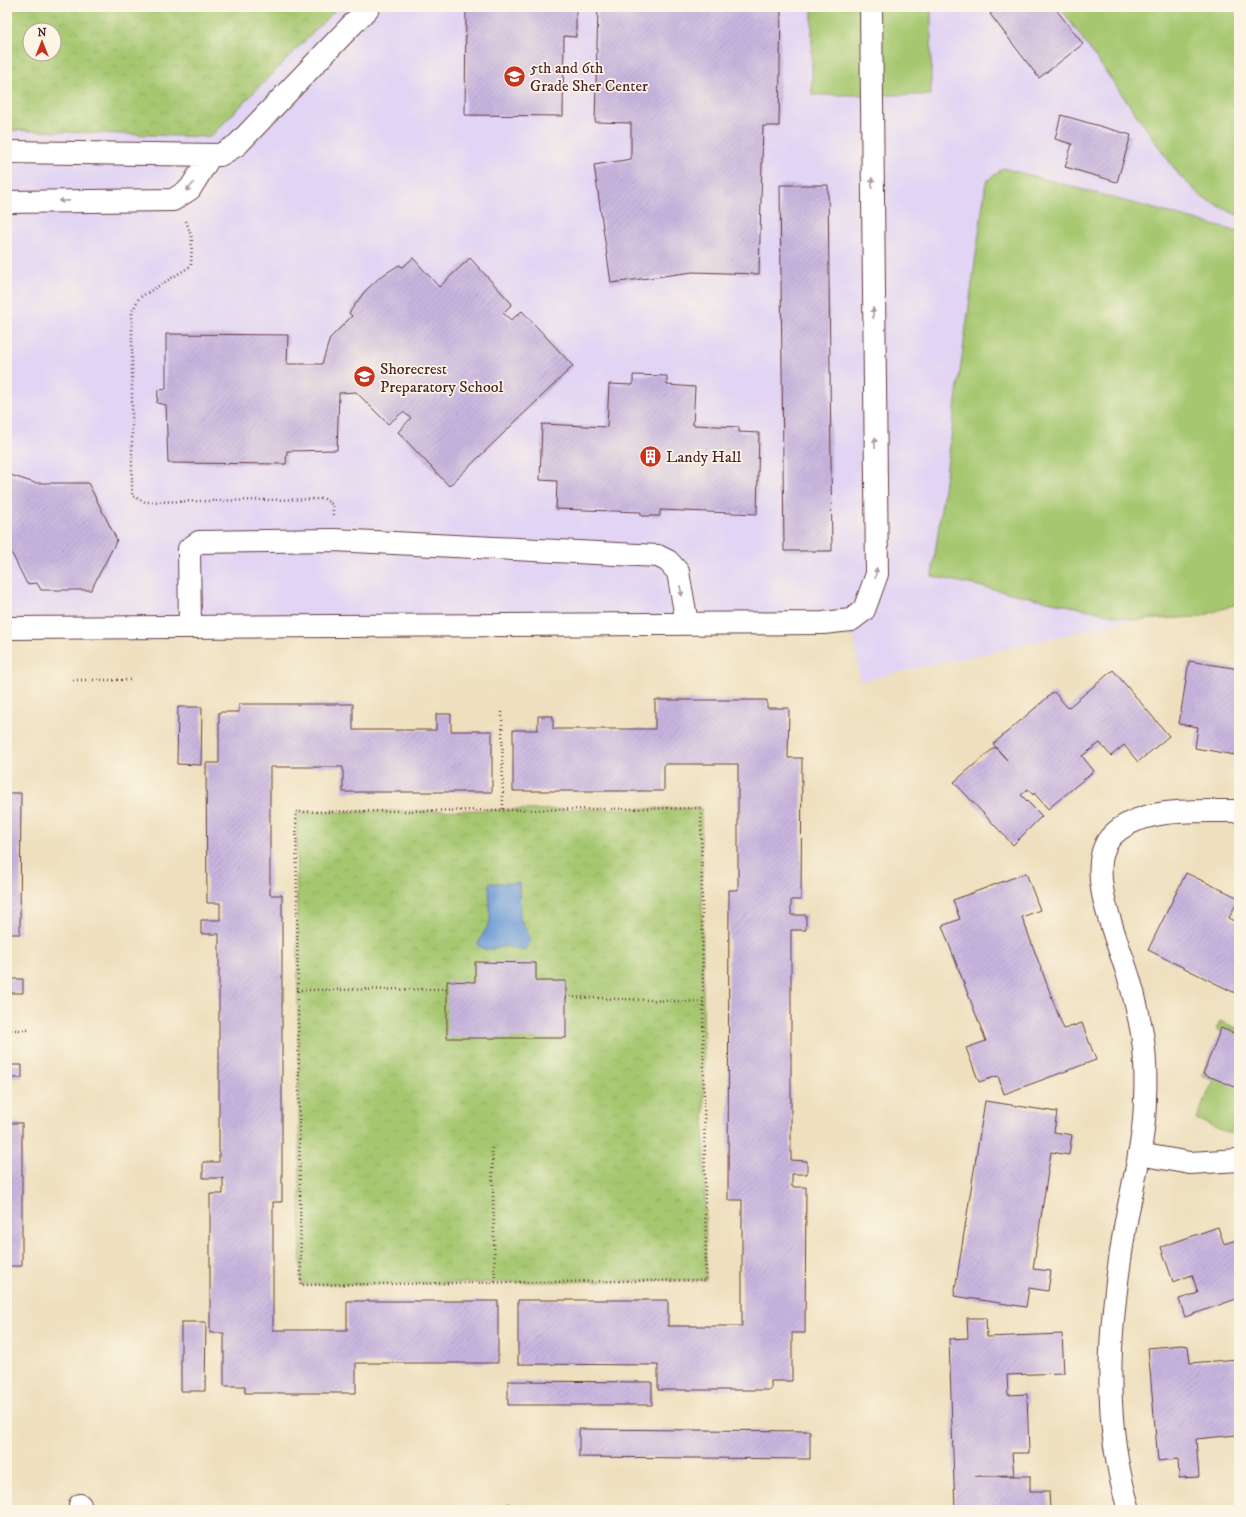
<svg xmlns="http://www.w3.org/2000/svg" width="1246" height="1517" viewBox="0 0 1246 1517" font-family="'IM FELL DW Pica',serif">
<defs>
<pattern id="park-crowns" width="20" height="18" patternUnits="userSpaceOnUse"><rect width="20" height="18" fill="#a6c770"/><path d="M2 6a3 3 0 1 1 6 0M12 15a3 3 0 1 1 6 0" fill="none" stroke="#90aa61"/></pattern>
<pattern id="building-hatch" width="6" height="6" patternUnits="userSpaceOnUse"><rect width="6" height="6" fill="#c8b5df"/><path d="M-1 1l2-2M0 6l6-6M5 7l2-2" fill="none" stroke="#ad9bc0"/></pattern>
</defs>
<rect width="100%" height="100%" fill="#fcf5e5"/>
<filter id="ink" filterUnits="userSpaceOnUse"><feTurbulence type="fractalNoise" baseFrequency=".025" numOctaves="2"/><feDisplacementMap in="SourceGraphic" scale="8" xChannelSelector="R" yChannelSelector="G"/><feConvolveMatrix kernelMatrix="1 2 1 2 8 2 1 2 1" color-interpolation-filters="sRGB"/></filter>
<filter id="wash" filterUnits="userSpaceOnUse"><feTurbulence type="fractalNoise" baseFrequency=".012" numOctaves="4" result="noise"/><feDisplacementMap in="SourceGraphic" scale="16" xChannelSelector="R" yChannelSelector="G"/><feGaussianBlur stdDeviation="0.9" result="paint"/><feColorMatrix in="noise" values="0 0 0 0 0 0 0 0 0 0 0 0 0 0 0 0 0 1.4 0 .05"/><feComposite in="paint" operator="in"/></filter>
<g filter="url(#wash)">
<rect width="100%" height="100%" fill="#eee0be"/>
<path fill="#e1d4f4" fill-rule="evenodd" d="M7,7H1239V603L1199,617L1135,620L860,681L851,620L7,628ZM30,30H54V54H30Z"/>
<path fill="url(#park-crowns)" stroke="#78734e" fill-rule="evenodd" d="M7,7H338L210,137L7,130ZM30,30H54V54H30Z
M701,808L706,1280L301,1285L296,812Z"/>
<path fill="#a6c770" stroke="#78734e" d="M812,7H931V95H812Z
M1060,7H1239V216L1203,198L1179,175Z
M1003,168L1239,232V603L1199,617L1135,620L932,576L986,182Z
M1220,1021L1239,1029V1116L1230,1134L1196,1119L1214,1080L1202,1075L1221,1032L1216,1029Z"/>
<path fill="#6e9cd6" stroke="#5c5e80" d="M489,883H519L520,918L531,939L526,950L506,946L486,950L477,945L490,922Z"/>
<g id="blocks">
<path fill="url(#building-hatch)" d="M466,7H576V37L564,36L563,116L465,115Z
M598,7H781L779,126H763L759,274L693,272L611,283L594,165L631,159V123L595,122Z
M999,7H1054L1083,44L1039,78L990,14Z
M1061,115L1131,135L1117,182L1065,167L1072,144L1055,139Z
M780,185H828L832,551H784Z
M413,258L439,287L470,258L512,304L503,313L511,320L522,311L573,366L449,486L398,432L411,418L403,412L388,424L356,392L339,393L337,450L287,451L286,464L168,463L166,405L157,403L158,390L166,389V334L288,335L287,364H322L330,338L352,316L349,313L365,291L380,277L399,265L403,267Z
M633,375L667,376V385L695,387L693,425L739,427V432L759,433L757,514L660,510V516H641V512L556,509L557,481L540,480L542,424L607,427L609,384L633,385Z
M7,474L35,483H88L117,540L91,590H41L37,583L27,584L7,544V532L11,524L7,523Z
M1189,661L1239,669V733L1235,755L1195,748L1198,727L1179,724Z
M1113,670L1169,736L1138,762L1124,745L1111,756L1100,743L1082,756L1094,771L1048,809L1034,793L1033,795L1028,789L1021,795L1042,816L1013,845L954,782L995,747L1007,760L993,744L1054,692L1068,708Z
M655,700H767V708H789L788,758H802L801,900H791V915H806V930H791V1160L807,1161V1174H792V1187H806L805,1333H792V1381H771V1390H658V1365L518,1364V1300H668V1326H742V1200H728L729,890H738V764H664V791H513V730H538V716H553V729H655Z
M239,704H353V730H436V714H451V731H492V792H343V767H270V895H282V1202H273V1330H347V1301H498V1363H356V1393H245V1386H224V1333H210V1194H223V1178H203V1162H219V934H201V920H220V903H207L206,763H219V712H239Z
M178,707H202L201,765L177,764Z
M7,793H21L20,934H7Z
M1026,873L1040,910L1022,917L1059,1017L1064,1029L1082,1023L1096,1060L1004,1094L998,1076L979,1082L966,1048L986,1041L942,926L960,919L953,900Z
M1186,873L1239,898L1229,918L1239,923V995L1148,950Z
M475,962L536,963V981H566V1038H447V981L475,982Z
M7,979H23V993H7Z
M1221,1028L1239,1035V1077L1235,1087L1203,1074Z
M7,1065H22V1078H9V1123H22V1266H9V1317H7Z
M985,1101L1057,1112L1054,1132L1072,1135L1069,1155L1051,1152L1033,1269L1051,1271L1048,1291L1029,1288L1026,1307L954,1296Z
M1218,1227L1224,1244L1239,1239V1298L1185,1317L1179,1299L1198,1293L1192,1275L1173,1282L1161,1247Z
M967,1318H986L987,1337L1062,1334L1064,1373L1007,1375L1008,1395L1027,1394L1029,1453H1012L1014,1475L975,1476H1030V1491H1049L1050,1510H955L949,1339L968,1338Z
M181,1322H206L205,1391H181Z
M1181,1345L1188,1346L1190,1363L1239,1359V1455L1236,1435L1196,1439L1199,1477L1179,1478L1178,1459L1158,1461L1148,1348Z
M508,1381L652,1382V1405H508Z
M579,1429L810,1431V1459L579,1457Z"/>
</g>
</g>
<g filter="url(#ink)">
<use href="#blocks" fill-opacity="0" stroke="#633c41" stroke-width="1"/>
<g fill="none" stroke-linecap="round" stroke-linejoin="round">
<defs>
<path id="minor" d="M7,152L220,155L237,145L369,7
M7,202L173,200L190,189L211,155
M190,627L189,549L199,542L333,540L658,556L668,561L678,572L687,623
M7,628L823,623L851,620L864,610L877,574L871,7
M1139,1154L1190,1163L1239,1160
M80,1505V1510
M1129,1510C1101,1419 1109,1326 1124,1233C1131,1188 1145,1144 1145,1098C1146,1078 1145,1053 1142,1033C1138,1012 1133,989 1126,969C1116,936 1085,869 1110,838C1138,805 1200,812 1239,811"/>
</defs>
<use href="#minor" stroke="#633c41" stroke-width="24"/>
<path stroke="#633c41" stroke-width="2.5" stroke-dasharray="1 3" stroke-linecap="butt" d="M186,221L192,238L191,266L139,298L132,312V496L145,502L324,499L333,505V516
M73,680H132
M502,712L503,810L296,812L301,1285L706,1280L701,808L503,810
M297,990L447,989
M566,997L703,1002
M7,1030H31
M492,1148L495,1283
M508,1503V1510"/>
<use href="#minor" stroke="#fff" stroke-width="22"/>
</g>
<defs><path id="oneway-solid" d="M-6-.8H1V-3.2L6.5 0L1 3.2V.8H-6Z"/></defs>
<g fill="#ae9aa0">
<use href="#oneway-solid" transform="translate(872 183) rotate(-91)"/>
<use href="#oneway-solid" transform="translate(190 187) rotate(132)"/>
<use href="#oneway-solid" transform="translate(64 201) rotate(179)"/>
<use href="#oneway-solid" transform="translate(873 313) rotate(-91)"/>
<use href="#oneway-solid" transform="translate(875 443) rotate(-91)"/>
<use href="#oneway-solid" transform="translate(876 573) rotate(-82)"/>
<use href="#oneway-solid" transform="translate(681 591) rotate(79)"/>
</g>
</g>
<defs>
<symbol id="school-disc" viewBox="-11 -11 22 22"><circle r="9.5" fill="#c8321e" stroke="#fcf5e5"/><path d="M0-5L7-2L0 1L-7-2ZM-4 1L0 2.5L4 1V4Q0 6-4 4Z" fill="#fff"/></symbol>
<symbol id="building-disc" viewBox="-11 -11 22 22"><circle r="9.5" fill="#c8321e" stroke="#fcf5e5"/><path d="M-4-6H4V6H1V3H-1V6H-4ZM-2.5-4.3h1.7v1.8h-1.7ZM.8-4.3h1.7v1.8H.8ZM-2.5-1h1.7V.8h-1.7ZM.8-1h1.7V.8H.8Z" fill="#fff"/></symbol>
</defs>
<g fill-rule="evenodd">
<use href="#school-disc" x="502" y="64" width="25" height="25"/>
<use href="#school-disc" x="352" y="364" width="25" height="25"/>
<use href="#building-disc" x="638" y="444" width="25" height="25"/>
</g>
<g text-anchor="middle" stroke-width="3.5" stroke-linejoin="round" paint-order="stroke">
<g font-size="16" fill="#4a1f2b" stroke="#fcf5e5" text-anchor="start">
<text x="530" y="73">5th and 6th<tspan x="530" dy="18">Grade Sher Center</tspan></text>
<text x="380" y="374">Shorecrest<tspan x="380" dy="18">Preparatory School</tspan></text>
<text x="666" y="462">Landy Hall</text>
</g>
</g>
<rect width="1246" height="1517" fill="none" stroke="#fcf5e5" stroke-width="24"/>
<g transform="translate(42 42)"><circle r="19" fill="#fcf5e5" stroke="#b59f9b"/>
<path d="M0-3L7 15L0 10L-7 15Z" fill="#c8321e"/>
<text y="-6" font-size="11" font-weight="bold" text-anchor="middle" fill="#4a1f2b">N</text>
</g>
</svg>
